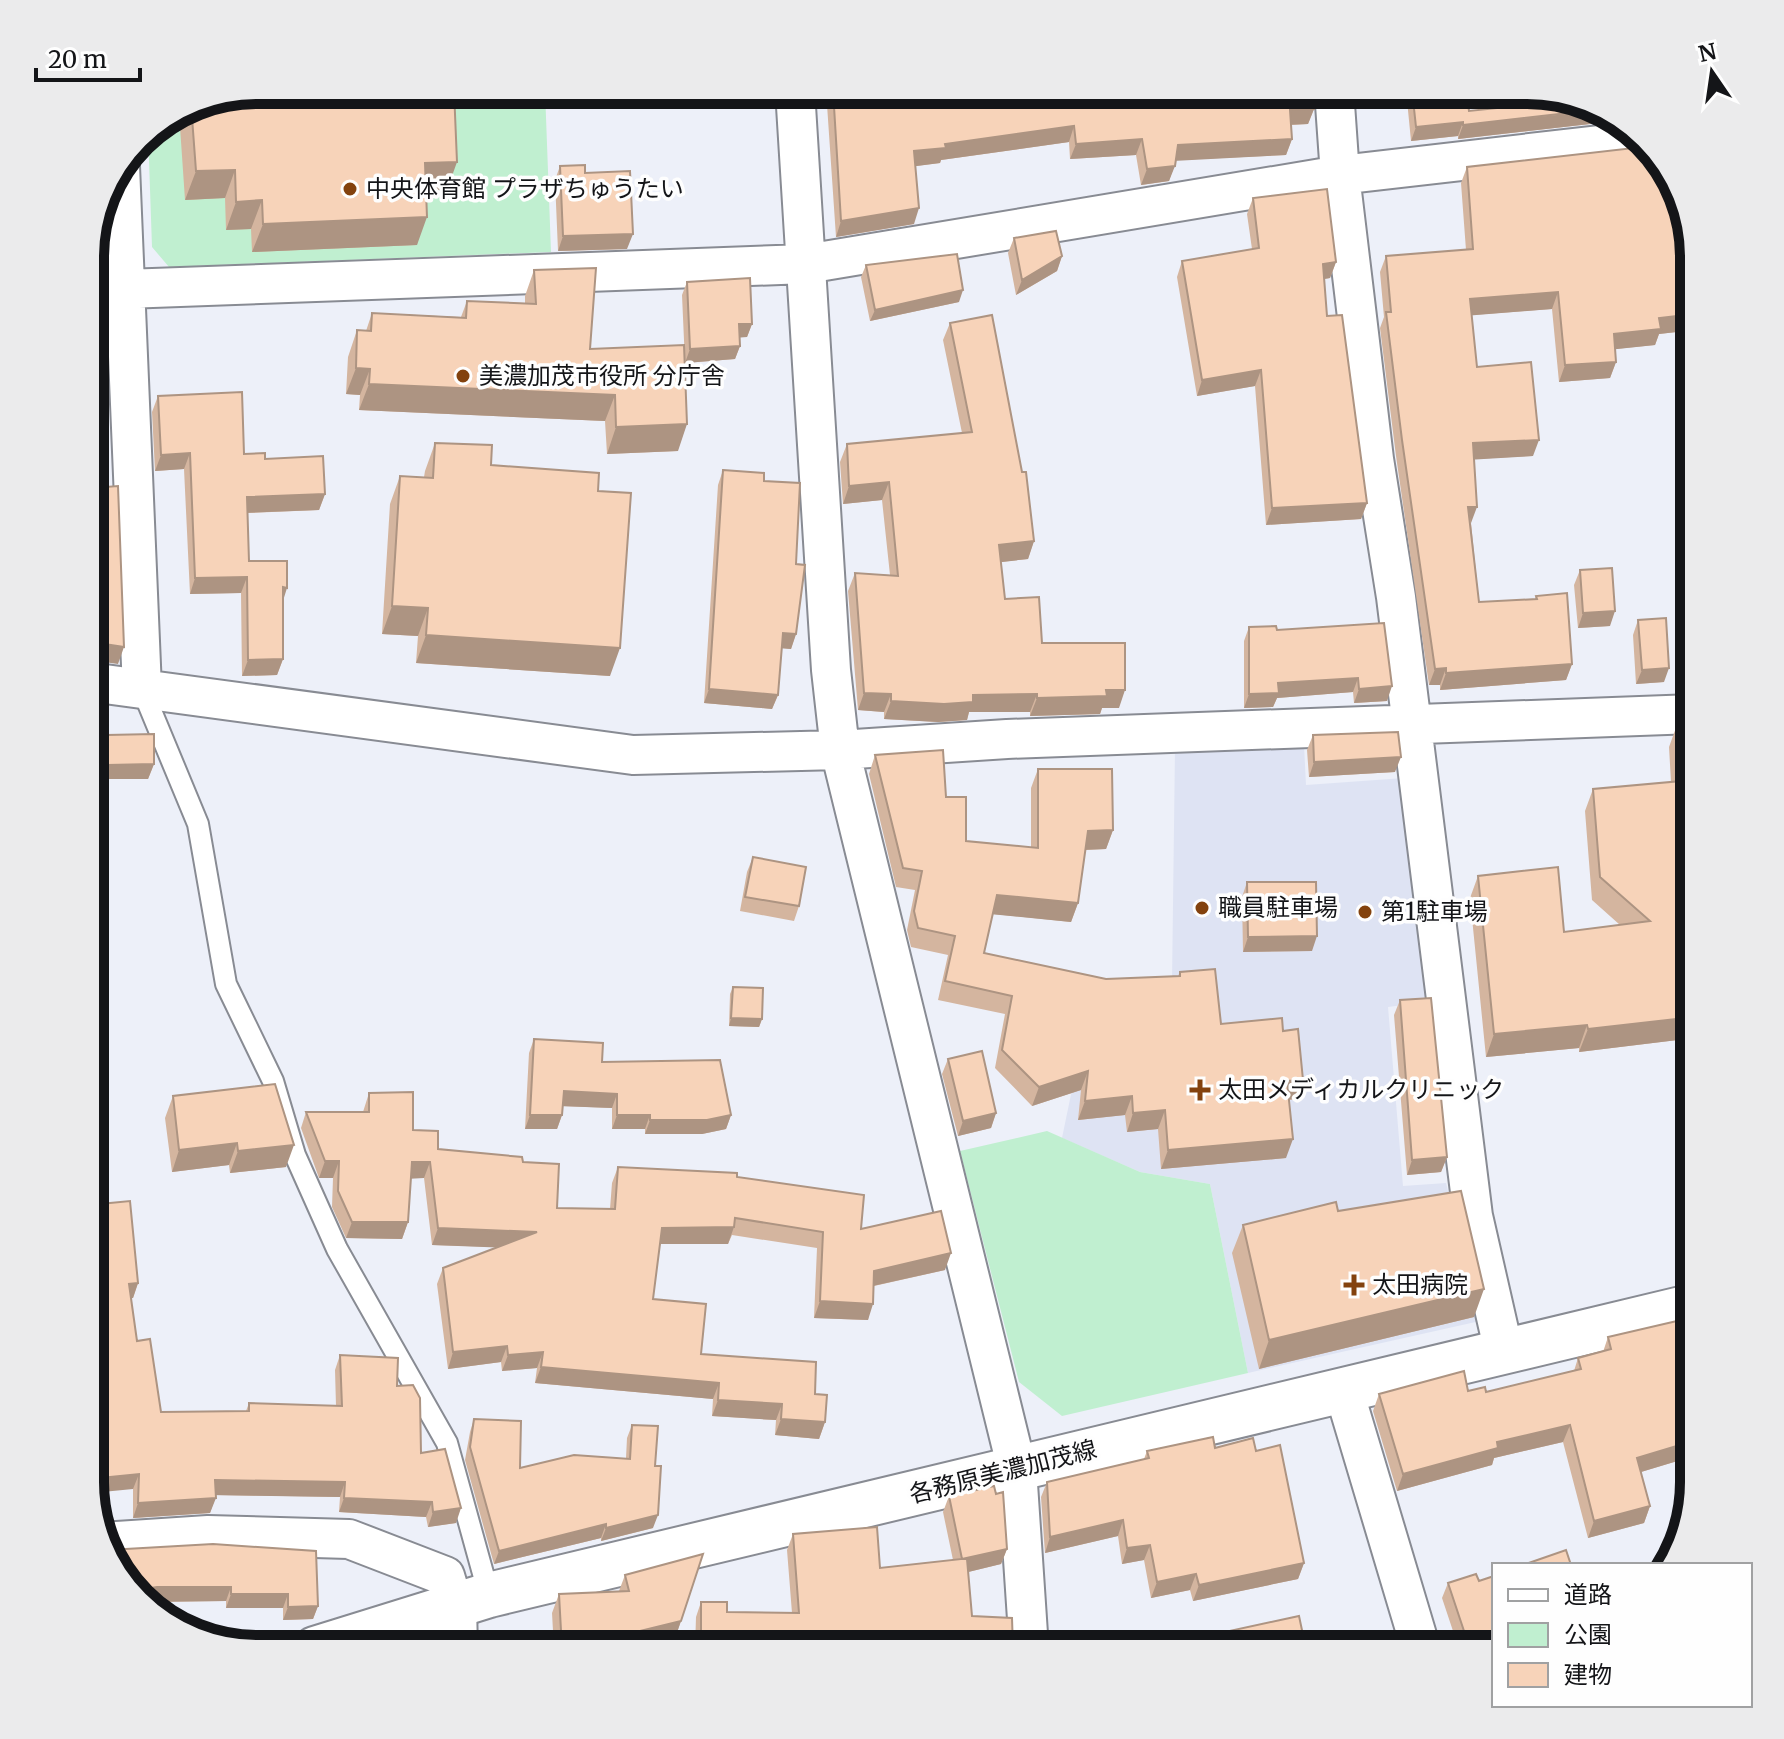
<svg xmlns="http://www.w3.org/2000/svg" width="1784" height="1739" viewBox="0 0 1784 1739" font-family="Merriweather,'Noto Sans JP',serif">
<rect width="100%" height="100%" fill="#edf0f9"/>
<path fill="#dee3f3" d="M1304,745L1306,785L1404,778L1426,1002L1388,1007L1403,1186L1446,1183L1480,1321L1248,1373L1210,1184L1140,1172L1062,1138L1092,993L1172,983L1175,748Z"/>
<path fill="#c0efd0" d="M257,90H545L551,252L169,267L152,247L148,131L194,103Z
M1047,1131L1140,1172L1210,1184L1248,1373L1062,1416L1019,1382L960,1151Z"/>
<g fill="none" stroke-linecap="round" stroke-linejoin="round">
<defs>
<path id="service" d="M142,689L198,824L226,984L273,1081L295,1155L337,1249L447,1443L489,1595"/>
<path id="minor" d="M795,90L831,670L840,750L1017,1469L1029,1649
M1334,90L1340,175L1374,459L1396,597L1473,1216L1504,1352
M120,166L142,689
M125,289L806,264L1340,175L1643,140
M90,682L633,755L840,750L1007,739L1694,714
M1343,1388L1421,1649
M102,1542L208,1535L349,1539L445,1576L454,1606"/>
<path id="tertiary" d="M454,1606L455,1649"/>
<path id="secondary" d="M315,1649L489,1595L1694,1306"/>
</defs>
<use href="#service" stroke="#888b93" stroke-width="24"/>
<use href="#minor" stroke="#888b93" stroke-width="42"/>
<use href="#tertiary" stroke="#888b93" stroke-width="48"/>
<use href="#secondary" stroke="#888b93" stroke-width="48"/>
<use href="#service" stroke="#fff" stroke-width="20"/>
<use href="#minor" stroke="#fff" stroke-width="38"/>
<use href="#tertiary" stroke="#fff" stroke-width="44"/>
<use href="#secondary" stroke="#fff" stroke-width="44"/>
</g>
<path fill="#d4b59f" d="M826,90H956L957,100L1006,94L1008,90H1313L1314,109L1308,124L1291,125L1292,139L1286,155L1176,160L1169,181L1141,185L1136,155L1070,159L1069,142L941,160L940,163L916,166L914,224L836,237Z
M1406,90H1466L1469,111L1521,106L1525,95L1599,123L1458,139V136L1411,141Z
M194,103L447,190L426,191L417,245L252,252L251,229L226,230L225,198L185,200L179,112Z
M560,166L585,173L627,249L558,251L555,180Z
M1467,167L1678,240L1683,284L1694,283V330L1659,334L1655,345L1615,349L1616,362L1610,378L1559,382L1552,309L1472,315L1477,367L1533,456L1474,459L1471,523L1479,602L1535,599L1536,596L1572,664L1566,680L1440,690V685H1429L1396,456L1380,328L1384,317L1380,272L1386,256L1466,250L1461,183Z
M1253,198L1336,262L1330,278L1324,279L1327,316L1367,503L1361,519L1266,525L1255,386L1197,396L1177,277L1182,261L1252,249L1247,214Z
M1014,238L1062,256L1057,271L1016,295L1008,253Z
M866,265L959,302L870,321L861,277Z
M534,270L590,349L678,451L607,454L605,421L359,410L360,395L346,394L348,357L357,330L366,331L372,313L461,317L467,301L525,303V296Z
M687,282L752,324L747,337H740V346L735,359L685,363L682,295Z
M950,323L1034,541L1028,559L1001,562L1005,599L1042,643L1119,708H1102L1100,714L1030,716V712H969L967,720L938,722L884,719V712L858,710L848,591L855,573L890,575L882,500L843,504L840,462L847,444L962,433L943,340Z
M158,396L244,454L265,459L325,494L319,510L247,513L249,561L283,600V659L277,675L242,676L241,593L190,594L184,469L155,471L152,412Z
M435,443L491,465L598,491L610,676L416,663L418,636L382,634L390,504L400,476L424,477L425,471Z
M723,470L764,481L796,564V634L791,649L782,648L778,695L772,709L704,703L718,485Z
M1580,570L1610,626L1578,628L1574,585Z
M1638,620L1664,682L1636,684L1633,635Z
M1384,623L1387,701L1354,703L1353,692L1277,698L1273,707L1244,708V641L1249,627L1277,630Z
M1677,725L1694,1038L1579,1052V1048L1486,1057L1470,898L1478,876L1564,932L1620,925L1592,900L1585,811L1593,789L1671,782L1669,747Z
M107,735L154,764L148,779H102V749Z
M1313,735L1395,772L1309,777L1307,750Z
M875,755L946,797L966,841L1031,848V788L1038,769L1113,830L1106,849L1085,850L1078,903L1071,922L993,914L984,953L1106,979L1178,976L1180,972L1221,1024L1283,1031L1296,1099L1289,1100L1286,1158L1161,1169L1158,1129L1127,1132L1125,1115L1078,1120L1081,1090L1032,1106L995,1068L1005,1014L938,1000L948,955L911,947L907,930L915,890L896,887L869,774Z
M753,857L799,906L794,921L740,911L747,872Z
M1247,882L1312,951L1243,952L1242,897Z
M733,987L762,1019L759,1027L729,1026L730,994Z
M1400,1000L1447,1157L1441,1172L1407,1175L1394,1015Z
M534,1039L602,1062L731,1115L726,1129L702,1134H645V1129H612V1108L563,1106L562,1115L557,1129H525L529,1053Z
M948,1059L996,1113L991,1128L958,1136L942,1074Z
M369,1093L438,1149L523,1162L557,1208L610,1209L612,1183L618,1167L737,1177L861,1229L945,1270L874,1286L868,1320L814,1318L817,1248L732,1235L728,1244H660L653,1299L701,1354L815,1394L825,1422L819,1439L775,1435L776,1420L712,1416L713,1399L535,1383L537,1368L502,1371L501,1362L448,1369L437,1284L443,1268L498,1247L432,1245L424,1178H411L408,1222L402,1239L346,1238L332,1207L333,1178H319L301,1128L306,1112H363Z
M173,1096L286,1167L230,1173L229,1165L172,1172L165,1118Z
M90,1205L138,1283L133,1298H131L137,1341L161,1412L246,1411L249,1403L336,1406L335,1370L340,1355L397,1386L421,1453L456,1523L428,1527L426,1517L339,1512L340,1497L216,1495L210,1513L133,1518V1489Z
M1338,1211L1474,1317L1259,1369L1232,1253L1243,1225Z
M1694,1317V1420L1685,1423L1690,1442L1684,1459L1641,1472L1650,1506L1644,1523L1588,1538L1563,1442L1494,1458L1492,1465L1397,1491L1373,1411L1379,1394L1468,1391L1486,1392L1574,1371L1578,1358L1603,1352L1608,1337Z
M474,1419L520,1468L626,1458L627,1438L632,1425L655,1466L653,1528L601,1541V1538L494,1564L465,1460L470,1432Z
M1215,1448L1256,1451L1304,1563L1298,1579L1193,1601L1190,1590L1151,1598L1144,1560L1122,1564L1118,1536L1045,1553L1041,1497L1047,1482L1144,1459L1147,1451Z
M949,1496L1007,1549L1001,1564L968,1572L972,1616L1013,1649H695L696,1617L701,1602L727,1612L792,1613L787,1550L793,1534L880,1568L953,1560L943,1512Z
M213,1544L318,1606L313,1619L283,1620V1608H226V1601L145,1602L132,1592L108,1550Z
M625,1575L681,1621L674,1641L638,1649H554L552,1613L559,1594L619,1591Z
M1479,1581L1494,1649H1459L1442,1598L1448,1583Z"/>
<path fill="#ad9482" d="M1314,109L1308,124L1284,125L1290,110Z
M1604,110L1599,123L1458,139L1463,125Z
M1463,122L1458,136L1411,141L1416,127Z
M1074,126L1069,142L941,160L940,163L909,167L914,151L945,144Z
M1142,139L1136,155L1070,159L1076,144Z
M1292,139L1286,155L1173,161L1178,145Z
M457,162L447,190L414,191L425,163Z
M1175,166L1169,181L1141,185L1147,169Z
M235,170L225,198L185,200L196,171Z
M262,200L251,229L226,230L236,202Z
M919,208L914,224L836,237L841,221Z
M427,217L417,245L252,252L263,224Z
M1687,223L1690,238L1671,242L1677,226Z
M633,234L627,249L558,251L563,236Z
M107,248L102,262H90V249Z
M1062,256L1057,271L1016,295L1022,280Z
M1336,262L1330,278L1318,280L1323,264Z
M963,290L959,302L870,321L875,310Z
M1558,292L1552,309L1464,316L1470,299Z
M1694,314V330L1659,334L1655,345L1608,350L1614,334L1659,318Z
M739,324H752L747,337L734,338Z
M740,346L735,359L685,363L690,349Z
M1616,362L1610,378L1559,382L1565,365Z
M356,368L370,369L360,395L346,394Z
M1261,370L1255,386L1197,396L1202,380Z
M369,384L615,395L605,421L359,410Z
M687,424L678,451L607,454L616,427Z
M1539,440L1533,456L1467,460L1473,443Z
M190,453L184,469L155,471L161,455Z
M889,482L882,500L843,504L849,486Z
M325,494L319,510L241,513L247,497Z
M1367,503L1361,519L1266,525L1272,508Z
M1468,507H1477L1471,523Z
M1034,541L1028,559L993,563L999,545Z
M247,577L241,593L190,594L195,578Z
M283,587L287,588L282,604Z
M392,606L428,608L418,636L382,634Z
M1615,611L1610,626L1578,628L1583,613Z
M783,633L796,634L791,649L778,648Z
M426,635L620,648L610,676L416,663Z
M98,643L124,647L118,664L90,660V645Z
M283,659L277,675L242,676L248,660Z
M1572,664L1566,680L1440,690L1446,673Z
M1446,668L1440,685H1429L1435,669Z
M1669,668L1664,682L1636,684L1642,670Z
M1358,678L1353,692L1277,698L1273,707L1244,708L1249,694L1278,683Z
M1392,686L1387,701L1354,703L1359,689Z
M709,689L778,695L772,709L704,703Z
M1106,690H1125L1119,708H1102L1100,714L1030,716L1037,698Z
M864,693L891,694L884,712L858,710Z
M1037,694L1030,712H969L967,720L938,722L884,719L891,701L973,695Z
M1401,757L1395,772L1309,777L1314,762Z
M154,764L148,779H102L107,765Z
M1113,830L1106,849L1081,850L1088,831Z
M997,895L1078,903L1071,922L990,914Z
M1317,936L1312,951L1243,952L1248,937Z
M1694,1017V1038L1579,1052L1588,1029Z
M731,1018L762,1019L759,1027L729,1026Z
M1587,1025L1579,1048L1486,1057L1494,1034Z
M1088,1071L1081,1090L1032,1106L1039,1087Z
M1303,1080L1296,1099L1280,1100L1287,1081Z
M564,1091L617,1094L612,1108L558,1106Z
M1132,1096L1125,1115L1078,1120L1085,1101Z
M1165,1110L1158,1129L1127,1132L1133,1113Z
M996,1113L991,1128L958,1136L963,1121Z
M530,1115H562L557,1129H525Z
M617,1115H650L645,1129H612Z
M731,1115L726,1129L702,1134H645L650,1120Z
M1293,1139L1286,1158L1161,1169L1168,1150Z
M237,1143L229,1165L172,1172L179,1150Z
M294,1145L286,1167L230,1173L238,1151Z
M1447,1157L1441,1172L1407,1175L1412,1160Z
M325,1161H339L333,1178H319Z
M412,1162H430L424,1178L406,1179Z
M352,1222H408L402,1239L346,1238Z
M734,1227L728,1244H657L662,1228Z
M438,1228L537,1232L532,1249L432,1245Z
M951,1253L945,1270L868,1287L874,1271Z
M138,1283L133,1298L124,1299L129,1284Z
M1484,1289L1474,1317L1259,1369L1269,1340Z
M820,1301L873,1304L868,1320L814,1318Z
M507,1346L501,1362L448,1369L453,1352Z
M543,1352L537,1368L502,1371L508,1355Z
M541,1367L719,1383L713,1399L535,1383Z
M718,1400L782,1404L776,1420L712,1416Z
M1694,1405V1420L1674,1426L1680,1409Z
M781,1419L825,1422L819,1439L775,1435Z
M1570,1425L1563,1442L1494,1458L1492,1465L1397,1491L1403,1474L1497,1442Z
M1690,1442L1684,1459L1631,1475L1637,1458Z
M139,1474L133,1489L92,1493L90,1479Z
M215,1480L345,1482L340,1497L210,1495Z
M216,1498L210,1513L133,1518L138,1503Z
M344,1498L432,1502L426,1517L339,1512Z
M1650,1506L1644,1523L1588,1538L1594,1521Z
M461,1508L456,1523L428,1527L433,1512Z
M658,1515L653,1528L601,1541L606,1528Z
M1123,1520L1118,1536L1045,1553L1050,1537Z
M606,1524L601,1538L494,1564L499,1551Z
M1150,1545L1144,1560L1122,1564L1127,1548Z
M1007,1549L1001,1564L956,1575L962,1559Z
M1304,1563L1298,1579L1193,1601L1199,1585Z
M1196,1574L1190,1590L1151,1598L1157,1582Z
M157,1587H231L226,1601L145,1602L131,1591Z
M231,1594H288L283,1608H226Z
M318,1606L313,1619L283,1620L288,1607Z
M681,1621L674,1641L637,1649L632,1633Z"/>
<path fill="#f7d3b9" stroke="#ad9482" stroke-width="2" d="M257,90H454L457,162L425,163L427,217L263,224L262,200L236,202L235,170L196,171L191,104L194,103Z
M833,90H956L957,100L1009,94V90H1313L1314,109L1290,110L1292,139L1178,145L1175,166L1147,169L1142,139L1076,144L1074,126L945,144L946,148L914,151L919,208L841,221Z
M1412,90H1466L1469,111L1527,105L1525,95L1544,92L1600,107L1603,109L1463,125V122L1416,127Z
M1651,146L1681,194L1687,223L1677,226L1683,284L1694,283V314L1659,318L1661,329L1614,334L1616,362L1565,365L1558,292L1470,299L1477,367L1531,362L1539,440L1473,443L1477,507H1468L1479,602L1537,599L1536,596L1567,593L1572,664L1446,673V668L1435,669L1402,440L1386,312H1391L1386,256L1473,249L1467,167Z
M585,165V173L630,171L633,234L563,236L560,166Z
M1327,189L1336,262L1323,264L1327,316L1342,315L1367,503L1272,508L1261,370L1202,380L1182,261L1259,248L1253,198Z
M104,194L107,248L90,249V246Z
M1056,231L1062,256L1022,280L1014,238Z
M957,254L963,290L875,310L866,265Z
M596,268L590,349L684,345L687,424L616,427L615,395L369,384L370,369L356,368L357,330L371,331L372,313L466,318L467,301L536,304L534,270Z
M750,278L752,324H739L740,346L690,349L687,282Z
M992,315L1022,472H1026L1034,541L999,545L1005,599L1039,597L1042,643H1125V690H1106L1107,696L1037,698V694L973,695V702L944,704L891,701V694L864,693L855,573L898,576L889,482L849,486L847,444L972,432L950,323Z
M242,392L244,454L265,453V459L323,456L325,494L247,497L249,561H287V588L283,587V659L248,660L247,577L195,578L190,453L161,455L158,396Z
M90,422H103L106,487L118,486L124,647L98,643L90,645Z
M435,443L492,445L491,465L599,473L598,491L631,493L620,648L426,635L428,608L392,606L400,476L433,478Z
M723,470L764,473V481L800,483L796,564L805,565L796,634L783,633L778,695L709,689Z
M1612,568L1615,611L1583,613L1580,570Z
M1666,618L1669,668L1642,670L1638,620Z
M1384,623L1392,686L1359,689L1358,678L1278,683L1279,693L1249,694V627L1276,626L1277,630Z
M90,685L93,687L94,743L90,744Z
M1694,724V1017L1588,1029L1587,1025L1494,1034L1478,876L1558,867L1564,932L1650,921L1600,877L1593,789L1681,781L1677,725Z
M1398,732L1401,757L1314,762L1313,735Z
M154,734V764L107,765V735Z
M943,750L946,797H966V841L1038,848V769H1112L1113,830L1088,831L1078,903L997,895L984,953L1106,979L1180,976V972L1215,969L1221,1024L1282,1018L1283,1031L1298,1029L1303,1080L1287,1081L1293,1139L1168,1150L1165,1110L1133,1113L1132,1096L1085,1101L1088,1071L1039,1087L1002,1050L1012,996L945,981L955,936L918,928L914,911L922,871L903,868L875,755Z
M753,857L806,867L799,906L745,897Z
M1247,882H1316L1317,936L1248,937Z
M733,987L763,988L762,1019L731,1018Z
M1431,998L1447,1157L1412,1160L1400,1000Z
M534,1039L603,1043L602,1062L720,1060L731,1115L707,1120H650V1115H617V1094L564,1091L562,1115H530Z
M982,1051L996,1113L963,1121L948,1059Z
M275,1084L294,1145L238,1151L237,1143L179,1150L173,1096Z
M413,1092V1130L438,1131V1149L522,1157L523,1162L559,1164L557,1208L615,1209L618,1167L737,1173V1177L864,1195L861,1229L941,1211L951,1253L874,1271L873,1304L820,1301L823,1232L735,1218L734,1227L662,1228L653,1299L706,1304L701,1354L816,1362L815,1394L827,1395L825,1422L781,1419L782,1404L718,1400L719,1383L541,1367L543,1352L508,1355L507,1346L453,1352L443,1268L537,1232L438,1228L430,1162H412L408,1222H352L338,1191L339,1161H325L306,1112H369V1093Z
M1461,1191L1484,1289L1269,1340L1243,1225L1336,1202L1338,1211Z
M130,1201L138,1283L129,1284L137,1341L150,1339L161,1412L249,1411V1403L342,1406L340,1355L398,1358L397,1386L413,1385L420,1398L421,1453L445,1449L461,1508L433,1512L432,1502L344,1498L345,1482L215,1480L216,1498L138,1503L139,1474L90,1479V1205Z
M1694,1317V1405L1680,1409L1690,1442L1637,1458L1650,1506L1594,1521L1570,1425L1497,1442L1498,1448L1403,1474L1379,1394L1464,1371L1468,1391L1485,1387L1486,1392L1581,1369L1578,1358L1611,1349L1608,1337Z
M474,1419L521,1421L520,1468L574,1455L630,1459L632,1425L658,1426L655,1466H661L658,1515L606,1528V1524L499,1551L470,1447Z
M1213,1437L1215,1448L1253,1438L1256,1451L1280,1445L1304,1563L1199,1585L1196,1574L1157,1582L1150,1545L1127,1548L1123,1520L1050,1537L1047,1482L1149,1458L1147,1451Z
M994,1486L996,1494L1003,1492L1007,1549L962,1559H967L972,1616L1012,1618L1013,1649H701V1602H727V1612L799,1613L793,1534L877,1527L880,1568L962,1559L949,1496Z
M213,1544L316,1551L318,1606L288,1607V1594H231V1587H157L131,1591L105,1549L108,1550Z
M1566,1550L1571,1565H1523Z
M703,1554L681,1621L632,1633L638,1649H562L559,1594L629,1591L625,1575Z
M1476,1574L1479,1581L1494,1576V1649H1470L1448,1583Z
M1299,1616L1306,1649H1158L1188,1645V1640Z
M415,1632L416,1649H374V1638Z"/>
<g fill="#83420e" stroke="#fefefe" stroke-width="3">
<circle cx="350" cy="189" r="8"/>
<circle cx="463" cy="376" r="8"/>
<circle cx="1202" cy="908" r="8"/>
<circle cx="1365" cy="912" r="8"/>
<path d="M1196 1078h8v8h8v8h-8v8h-8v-8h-8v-8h8z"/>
<path d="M1350 1273h8v8h8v8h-8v8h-8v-8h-8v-8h8z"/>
</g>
<g text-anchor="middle" stroke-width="7" stroke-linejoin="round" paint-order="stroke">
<g font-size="24" fill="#141518" stroke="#fefefe" text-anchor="start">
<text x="366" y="197">中央体育館 プラザちゅうたい</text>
<text x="479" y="384">美濃加茂市役所 分庁舎</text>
<text x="1218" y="916">職員駐車場</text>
<text x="1381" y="920">第1駐車場</text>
<text x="1218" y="1098">太田メディカルクリニック</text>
<text x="1372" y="1293">太田病院</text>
</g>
<g font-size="24" fill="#141518" stroke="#fefefe">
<text transform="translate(1003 1472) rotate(-14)" y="8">各務原美濃加茂線</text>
</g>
</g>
<path d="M0 0H1784V1739H0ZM257 104H1527A153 153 0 0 1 1680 257V1482A153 153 0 0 1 1527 1635H257A153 153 0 0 1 104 1482V257A153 153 0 0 1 257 104Z" fill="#ebebec" fill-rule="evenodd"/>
<path fill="none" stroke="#141518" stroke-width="10" d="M257 104H1527A153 153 0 0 1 1680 257V1482A153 153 0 0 1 1527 1635H257A153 153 0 0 1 104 1482V257A153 153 0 0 1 257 104Z"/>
<rect x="1492" y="1563" width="260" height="144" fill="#fefefe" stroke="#a0a1a2" stroke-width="2"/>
<rect x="1508" y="1589" width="40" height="12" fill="#ffffff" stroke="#a0a1a2" stroke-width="2"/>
<text x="1564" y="1603" font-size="24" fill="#141518">道路</text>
<rect x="1508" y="1623" width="40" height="24" fill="#c0efd0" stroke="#a0a1a2" stroke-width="2"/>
<text x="1564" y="1643" font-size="24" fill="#141518">公園</text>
<rect x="1508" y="1663" width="40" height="24" fill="#f7d3b9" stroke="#a0a1a2" stroke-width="2"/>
<text x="1564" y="1683" font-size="24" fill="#141518">建物</text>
<g transform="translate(1712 72) rotate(347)" stroke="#fefefe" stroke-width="6" paint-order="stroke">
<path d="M0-6L14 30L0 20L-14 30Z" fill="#141518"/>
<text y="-12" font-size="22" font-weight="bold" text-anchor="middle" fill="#141518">N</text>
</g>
<path d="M36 68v12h104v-12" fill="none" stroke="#141518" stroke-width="4"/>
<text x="48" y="68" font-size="24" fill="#141518" stroke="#fefefe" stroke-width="6" paint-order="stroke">20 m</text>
</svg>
